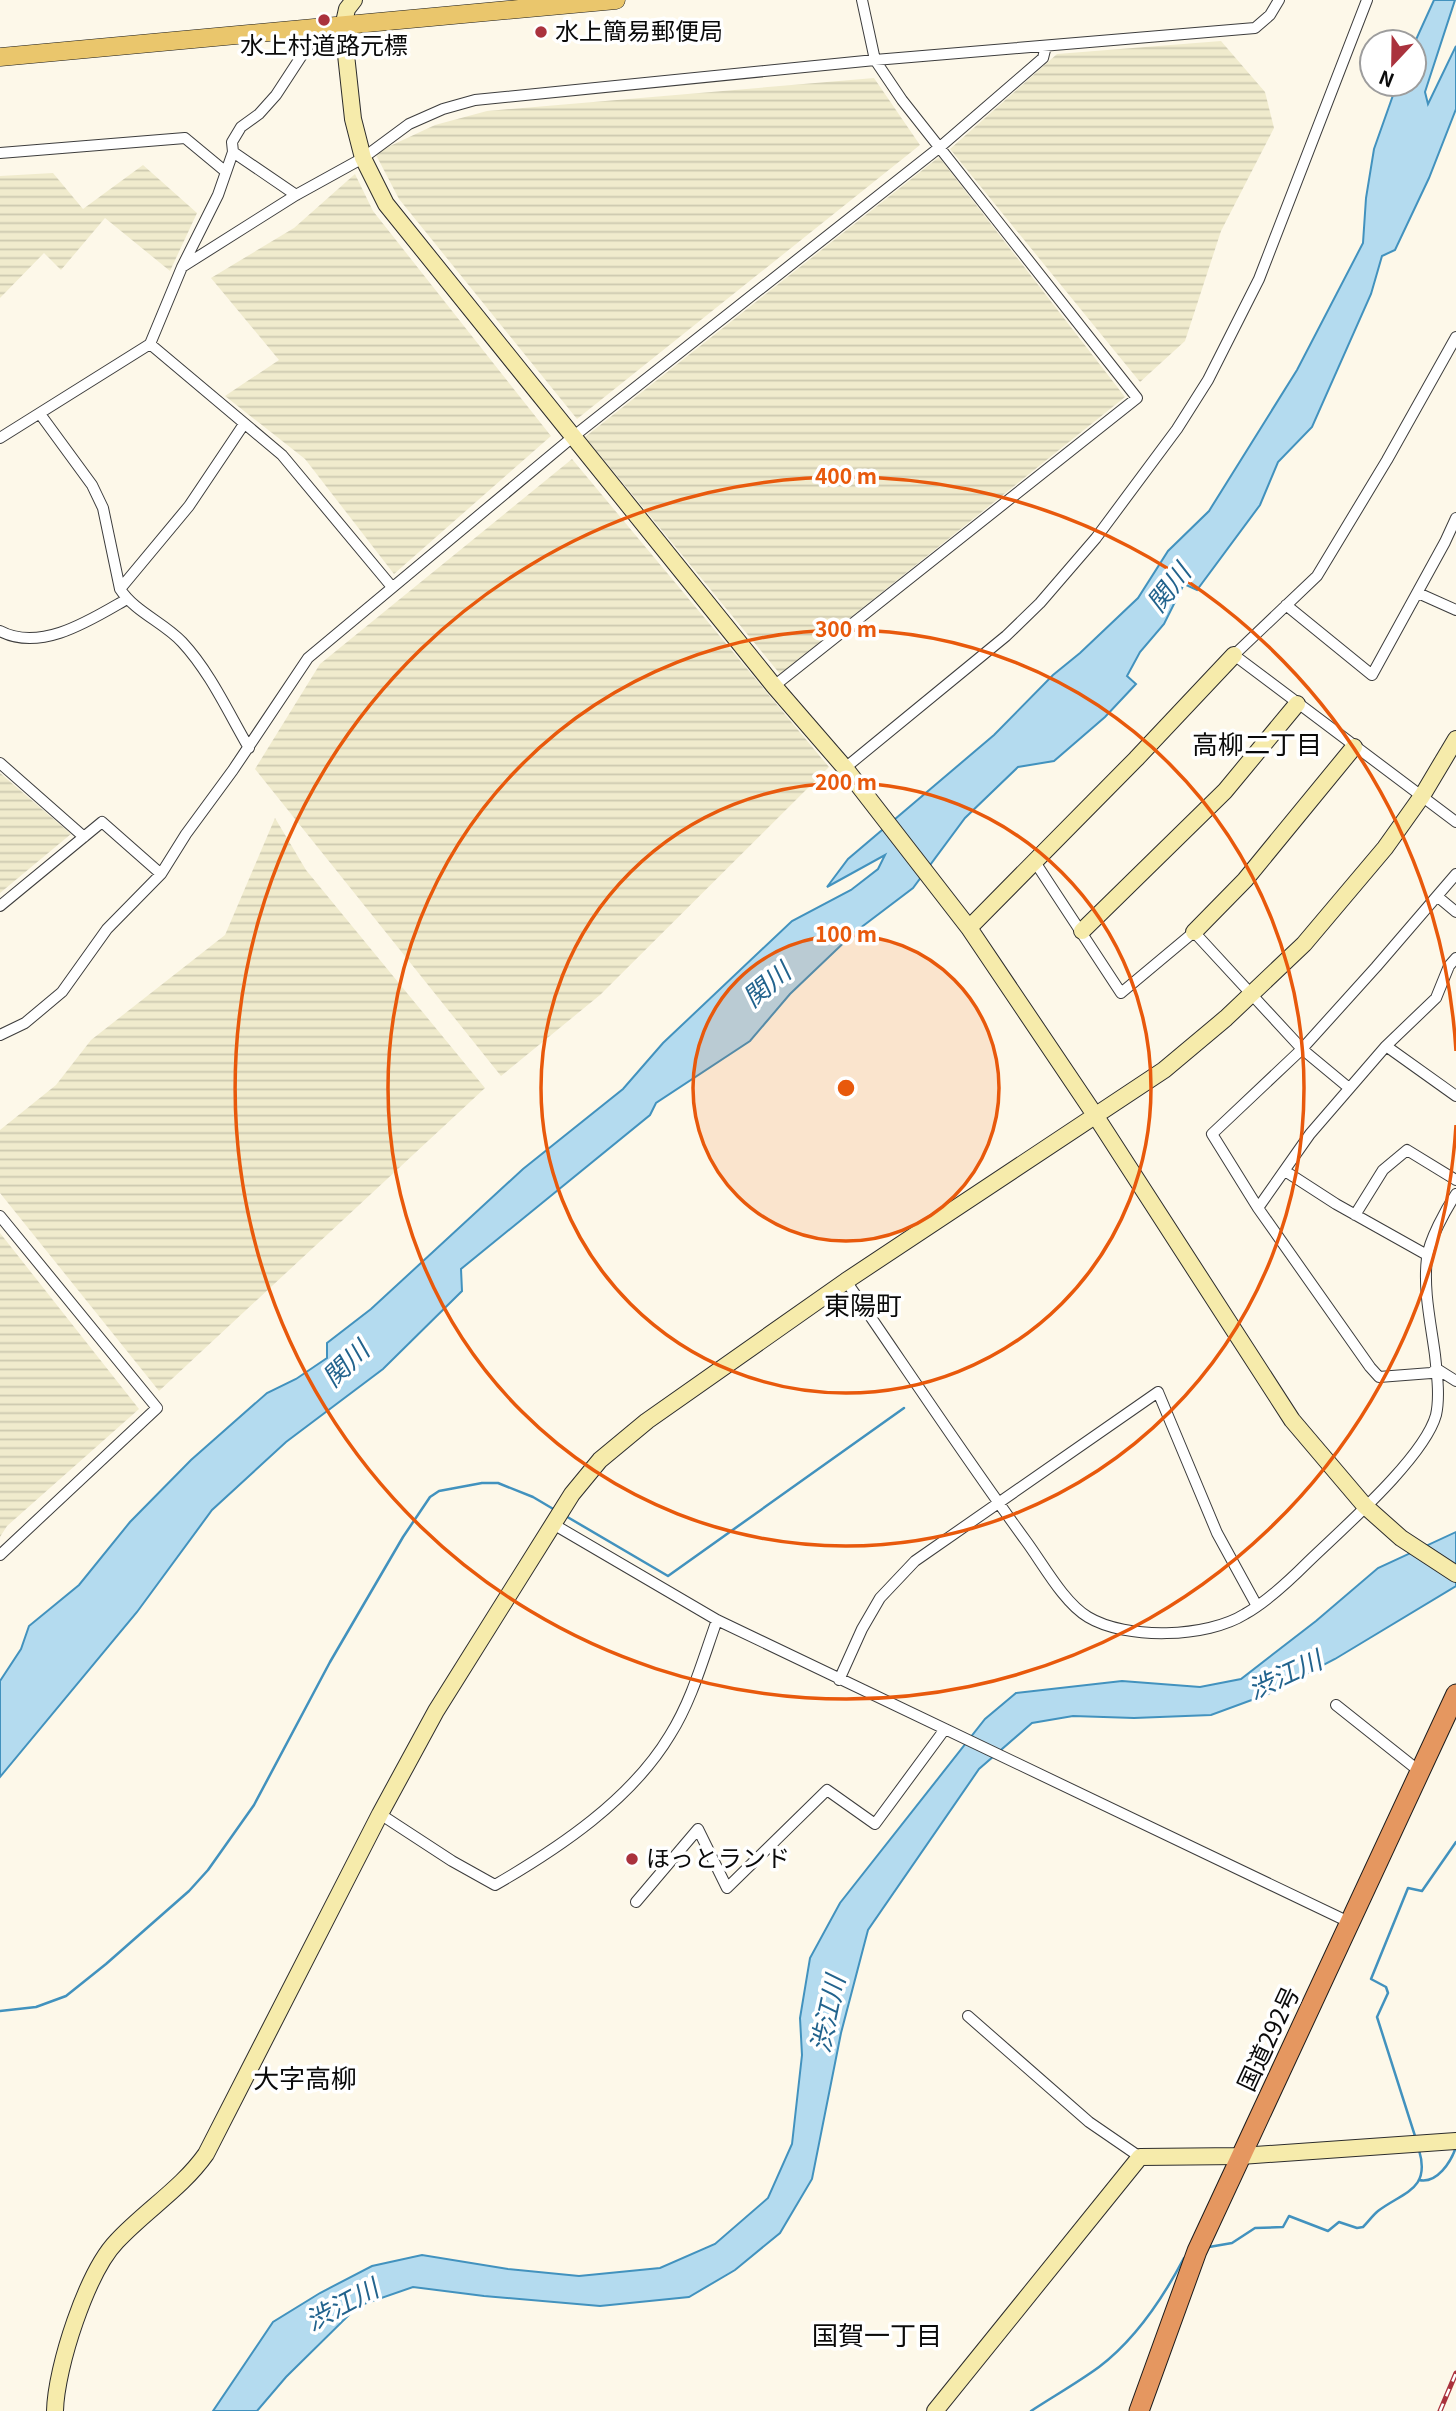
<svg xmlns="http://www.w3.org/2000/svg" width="1456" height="2411" viewBox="0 0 1456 2411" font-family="Georgia,'Noto Sans JP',serif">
<defs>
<pattern id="farmland-rules" width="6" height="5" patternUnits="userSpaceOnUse" patternTransform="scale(1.75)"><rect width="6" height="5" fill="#f0ebcd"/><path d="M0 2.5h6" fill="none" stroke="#ccc8af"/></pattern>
</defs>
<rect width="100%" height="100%" fill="#fdf8e9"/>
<path fill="url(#farmland-rules)" d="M1221,41L1265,92L1274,128L1221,231L1185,341L1140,382L950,149L1057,54Z
M874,78L920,145L577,419L399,199L375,153L435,125L487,111Z
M939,157L1125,397L780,674L585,437Z
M143,165L197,213L170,271L105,218L61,270L44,253L0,298V176L53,173L83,209Z
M355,174L373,211L551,436L394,574L305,459L225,396L279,360L211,278L294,228Z
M572,459L829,767L600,995L501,1076L255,769L320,664Z
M0,773L71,834L0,893Z
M275,818L306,870L485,1088L159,1391L0,1193V1130L56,1085L91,1040L225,935Z
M0,1233L139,1409L7,1526L0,1537Z"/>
<path fill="#b4dbef" stroke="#4292be" stroke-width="2" d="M1434,0H1455L1425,92L1428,104L1456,46V109L1429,178L1395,250L1382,256L1371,294L1312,427L1278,462L1260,505L1197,590L1184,584L1164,624L1140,652L1127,676L1136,684L1105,717L1054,761L1018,767L965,818L913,888L855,932L790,994L750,1041L656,1103L650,1115L461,1269L462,1291L383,1369L286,1442L212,1510L137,1612L0,1777V1681L21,1649L29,1626L79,1585L130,1522L191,1460L267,1393L296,1379L327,1358V1343L371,1309L523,1169L623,1089L663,1043L792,921L851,890L878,869L885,855L827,887L848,859L994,735L1053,675L1080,653L1138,598L1168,551L1209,511L1297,370L1363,243L1366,198L1374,149L1397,84H1414V44Z
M1456,1532V1586L1335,1659L1268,1694L1211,1715L1134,1718L1073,1716L1032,1723L979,1769L868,1930L841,2033L812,2179L780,2233L735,2270L689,2297L600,2306L484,2296L413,2287L358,2306L286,2377L257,2411H213L273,2322L320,2293L372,2266L422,2255L508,2269L579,2276L660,2268L715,2244L768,2198L792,2144L802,2055L800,2018L810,1958L840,1903L985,1719L1016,1693L1122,1681L1200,1687L1241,1679L1316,1621L1378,1568Z"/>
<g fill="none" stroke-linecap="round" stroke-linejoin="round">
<path stroke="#4292be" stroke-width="2.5" d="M564,1515L668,1576L904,1408
M0,2011L36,2007L66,1996L106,1964L189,1891L208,1870L254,1805L330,1662L403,1537L430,1497L439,1491L482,1483H498L533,1497L555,1510
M1415,2136L1377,2017L1388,1993L1386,1987L1371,1979L1408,1888L1422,1891L1456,1842
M1419,2180C1437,2184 1451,2162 1456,2147
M1209,2247L1232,2243L1255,2228L1283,2227L1289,2216L1328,2231L1339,2222L1357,2228L1363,2227C1368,2222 1373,2215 1378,2211C1403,2192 1431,2190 1419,2150
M1031,2411C1054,2396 1077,2383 1099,2367C1136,2339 1163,2298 1184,2258"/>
<defs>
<path id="street" d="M233,152L296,195
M0,153L185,138L226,172
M182,267L296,195L363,158L409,124L443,109L475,100L875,60L1255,28L1270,15L1279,0
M1456,337L1387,460L1317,576L1234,655L1456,822
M150,344L282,455L392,587
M40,414L92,485L103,508L120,589C135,612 163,622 182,642C210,672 228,712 249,748
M0,438L150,344L182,267L218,195L233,152L232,142L241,127L259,114L276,95L308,46L317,28
M120,589L189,506L244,424
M1418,593L1456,610
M1286,605L1372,675L1445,542L1456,518
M0,631C41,653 92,619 127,599
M774,686L1137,398L902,100L875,60L862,0
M0,763L84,837
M845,768L1006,636L1040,603L1096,538L1177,429L1208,380L1259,279L1367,0
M1035,862L1121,993L1194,932L1302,1049L1349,1088
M1438,897L1456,912
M0,906L102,822L161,874
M0,1035L25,1023L62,992L107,929L161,874L186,834L233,770L308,658L574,436L940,147L1043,58L1046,46
M1386,1046L1456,1096
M1285,1171L1336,1204L1427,1255
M1258,1208L1310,1134L1386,1046L1436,998L1449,966L1456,958
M1355,1215L1383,1170L1407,1150L1456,1180
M0,1216L157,1408L0,1555
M846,1281C906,1368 964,1456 1026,1541C1043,1564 1064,1603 1088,1617C1126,1640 1207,1638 1245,1614C1268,1601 1289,1581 1308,1562C1342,1529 1424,1458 1436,1415C1440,1397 1437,1374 1435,1355C1431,1324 1423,1290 1427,1258C1429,1240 1446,1209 1456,1194
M1437,1369L1431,1373L1379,1377L1370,1367L1258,1208L1212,1134L1302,1049L1376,967L1456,874
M1437,1369L1456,1381
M553,1524L717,1620L1351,1923
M839,1680L862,1629L880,1598L915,1561L1158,1392L1217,1533L1257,1606
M1336,1705L1419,1771
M380,1814L452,1861L495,1885C559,1848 631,1800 670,1735C692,1700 703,1659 717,1620
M636,1902L698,1829L727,1888L827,1790L875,1824L945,1729
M968,2016L1089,2122L1140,2157"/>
<path id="secondary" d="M354,0L347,9L343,27L353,119L363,158L386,204L774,686L845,768L969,928L1095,1115L1292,1420L1365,1506L1401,1538L1456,1574
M969,928L1136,759L1234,655
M1082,931L1225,791L1297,704
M1194,932L1245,880L1354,747
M55,2411C56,2367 87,2272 117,2241C146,2210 182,2188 206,2154L380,1814L436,1711L572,1494L600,1460L647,1421L846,1281L1164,1070L1226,1018L1304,944L1385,848L1422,796L1456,739
M935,2411L1140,2157L1241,2156L1456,2141"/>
<path id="primary" d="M0,57L616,0"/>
<path id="highway" d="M1139,2411L1197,2251L1456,1694"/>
</defs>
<use href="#street" stroke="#3d3d3d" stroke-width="12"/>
<use href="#secondary" stroke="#2c2c2c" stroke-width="18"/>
<use href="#primary" stroke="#1b1b1b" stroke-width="19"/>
<use href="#highway" stroke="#1b1b1b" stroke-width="21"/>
<use href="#street" stroke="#fff" stroke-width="10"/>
<use href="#secondary" stroke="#f6ebab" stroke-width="16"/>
<use href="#primary" stroke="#eac66c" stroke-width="18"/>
<use href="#highway" stroke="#e59760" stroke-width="19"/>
<defs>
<path id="rail" d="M1440,2411L1456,2373"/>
</defs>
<use href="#rail" stroke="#aa323d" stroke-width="5"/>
<use href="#rail" stroke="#fff" stroke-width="2.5" stroke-dasharray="8" stroke-linecap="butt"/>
</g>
<circle cx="846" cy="1088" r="153" fill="#e8590c" fill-opacity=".12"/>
<g fill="none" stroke="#e8590c" stroke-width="3.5">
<circle cx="846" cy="1088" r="153"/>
<circle cx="846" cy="1088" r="305"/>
<circle cx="846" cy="1088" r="458"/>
<path d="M1456 1125A611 611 0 1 1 1456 1051"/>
</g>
<g fill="#aa323d" stroke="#fff" stroke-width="2.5">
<circle cx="324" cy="20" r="7"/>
<circle cx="541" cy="32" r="7"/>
<circle cx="632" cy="1859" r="7"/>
</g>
<g text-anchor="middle" stroke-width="7" stroke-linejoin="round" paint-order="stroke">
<g font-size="24" fill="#0a0a0a" stroke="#fff" text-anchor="start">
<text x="555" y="40">水上簡易郵便局</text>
<text x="324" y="54" text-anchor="middle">水上村道路元標</text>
<text x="646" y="1867">ほっとランド</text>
</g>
<g font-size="24" fill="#0a0a0a" stroke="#fff">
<text transform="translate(1269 2039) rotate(-65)" y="8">国道292号</text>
</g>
<g font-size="26" font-style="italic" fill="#22638d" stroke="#fff">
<text transform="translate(1169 588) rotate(-52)" y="9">関川</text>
<text transform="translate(767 985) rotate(-40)" y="9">関川</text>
<text transform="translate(346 1364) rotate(-44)" y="9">関川</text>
<text transform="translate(1285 1675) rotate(-25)" y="9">渋江川</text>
<text transform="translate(828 2014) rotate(-78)" y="9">渋江川</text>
<text transform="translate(342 2305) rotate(-28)" y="9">渋江川</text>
</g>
<g font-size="26" fill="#0a0a0a" stroke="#fff">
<text x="1257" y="754">高柳二丁目</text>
<text x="863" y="1315">東陽町</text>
<text x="305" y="2088">大字高柳</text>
<text x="877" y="2345">国賀一丁目</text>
</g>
</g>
<circle cx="846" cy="1088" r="10" fill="#e8590c" stroke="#fff" stroke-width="3.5"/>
<g font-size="21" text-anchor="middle" font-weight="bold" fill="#e8590c" stroke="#fff" stroke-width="7" stroke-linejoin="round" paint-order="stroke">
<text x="846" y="484">400 m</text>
<text x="846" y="637">300 m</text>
<text x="846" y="790">200 m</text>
<text x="846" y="942">100 m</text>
</g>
<g transform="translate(1393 63) rotate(202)"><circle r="33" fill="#ffffff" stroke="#9d9d9d" stroke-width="2"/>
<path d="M0-5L12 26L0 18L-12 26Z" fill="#aa323d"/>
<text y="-10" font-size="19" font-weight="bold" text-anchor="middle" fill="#0a0a0a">N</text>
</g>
</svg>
